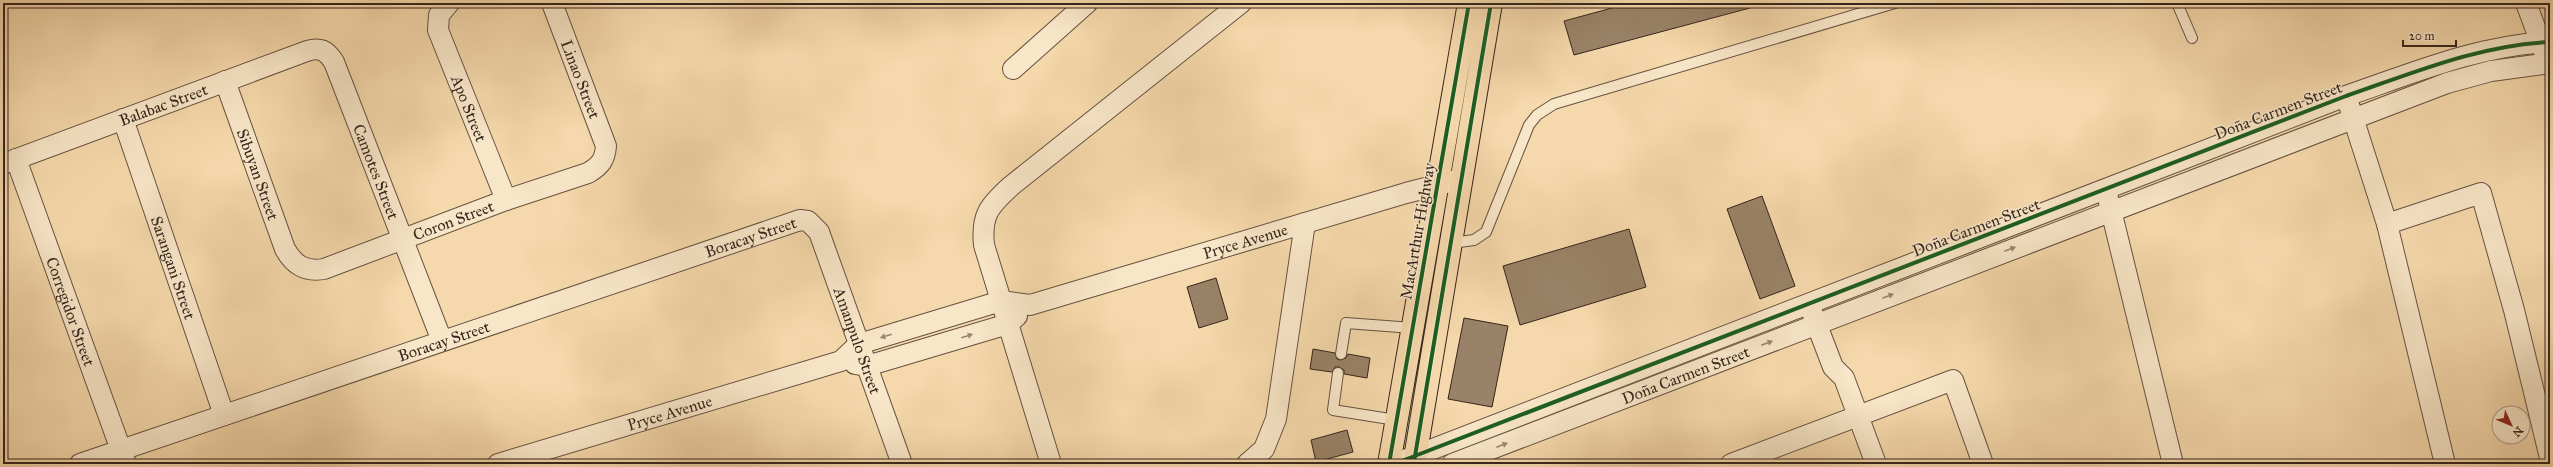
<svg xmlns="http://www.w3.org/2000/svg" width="2553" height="467" viewBox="0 0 2553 467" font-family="'IM FELL Great Primer',serif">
<rect width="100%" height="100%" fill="#f5d8ab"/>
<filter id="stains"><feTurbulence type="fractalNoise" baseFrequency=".005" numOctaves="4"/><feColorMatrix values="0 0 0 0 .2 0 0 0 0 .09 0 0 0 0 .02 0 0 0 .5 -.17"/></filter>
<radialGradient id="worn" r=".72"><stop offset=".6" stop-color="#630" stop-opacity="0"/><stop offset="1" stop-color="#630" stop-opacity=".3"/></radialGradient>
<path fill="#998267" stroke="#36251d" d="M1611,3H1749L1750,8L1574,55L1564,21L1612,8Z
M1762,196L1795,286L1760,299L1727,209Z
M1629,229L1646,287L1520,325L1503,266Z
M1216,278L1228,319L1199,328L1187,287Z
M1464,318L1508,326L1492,407L1448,399Z
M1313,349L1335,353L1337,359L1340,360L1346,358L1348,354L1370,358L1367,378L1344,374V370L1339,367H1335L1332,372L1310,369Z
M1347,430L1353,452L1316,462L1311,440Z"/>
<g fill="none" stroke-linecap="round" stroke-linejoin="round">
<defs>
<path id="lane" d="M2177,3L2192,38
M1452,243L1474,240L1486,232L1529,125L1537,115L1554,104L1895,3
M1341,354L1346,323L1413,328
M1338,373L1333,410L1396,420"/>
<g id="street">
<path id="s1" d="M449,3L439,15L438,30L506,200"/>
<path d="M2526,3L2545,54"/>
<path d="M1013,69L1087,3"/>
<path id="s2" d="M225,81L285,249C294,265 305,272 324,269L506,200L588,173C600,166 605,160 606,146L552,3"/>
<path d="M2349,105L2387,224L2445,464"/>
<path id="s3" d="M123,119L224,415"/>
<path id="s4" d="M16,159L126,464"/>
<path id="s5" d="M3,164L307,51C320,47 326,50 334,62L442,341"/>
<path d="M2108,198L2173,464"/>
<path d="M2387,224L2481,193L2514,310L2550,458"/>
<path d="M1812,312L1833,367L1844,378L1876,464"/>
<path d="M855,364L867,366L1008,324L1017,316"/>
<path id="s6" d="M80,464L800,220L808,221L819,232L902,464"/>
<path id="s7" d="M498,464L841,361L859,344L1001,301L1030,305L1406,193L1461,179"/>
<path d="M1051,464L984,245C981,215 989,206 1011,186L1241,3"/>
<path d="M1247,464L1264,449L1276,419L1305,223"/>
<path d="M1394,464L2346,96C2413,73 2479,45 2550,42"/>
<path id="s8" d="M1452,464L2447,83L2491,71L2550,63"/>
<path d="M1731,464L1953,380L1983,464"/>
</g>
<path id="highway" d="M1389,464L1469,3
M1414,464L1491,3"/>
</defs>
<use href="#lane" stroke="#665240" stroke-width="12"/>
<use href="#street" stroke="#665240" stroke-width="22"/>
<use href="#highway" stroke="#36251d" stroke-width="24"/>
<use href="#lane" stroke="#f8e6c8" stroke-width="10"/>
<use href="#street" stroke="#f8e6c8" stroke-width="20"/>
<use href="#highway" stroke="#f5d8ab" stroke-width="22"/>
<defs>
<path id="cycleway" d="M1414,462L1491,3
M1389,464L1469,3
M1394,464L2346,96C2413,73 2479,45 2550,42"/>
</defs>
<use href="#cycleway" stroke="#f8e6c8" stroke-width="6"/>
<use href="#cycleway" stroke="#1b5e20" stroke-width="4"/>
</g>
<defs><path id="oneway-solid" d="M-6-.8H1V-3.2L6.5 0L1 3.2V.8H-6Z"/></defs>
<g fill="#978672">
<use href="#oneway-solid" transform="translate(2010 249) rotate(-21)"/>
<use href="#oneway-solid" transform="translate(1888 296) rotate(-21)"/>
<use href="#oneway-solid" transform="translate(886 336) rotate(163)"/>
<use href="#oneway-solid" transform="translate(967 336) rotate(-17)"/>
<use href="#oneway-solid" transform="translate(1767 343) rotate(-21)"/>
<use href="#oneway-solid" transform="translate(1502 445) rotate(-21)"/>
</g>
<g text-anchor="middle" stroke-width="3" stroke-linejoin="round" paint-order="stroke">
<g font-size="16" fill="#36251d" stroke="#f8e6c8">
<text transform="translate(581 79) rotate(69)" y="6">Linao Street</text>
<text dy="6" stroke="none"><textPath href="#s5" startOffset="171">Balabac Street</textPath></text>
<text dy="6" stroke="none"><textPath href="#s1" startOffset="115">Apo Street</textPath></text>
<text transform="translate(2278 110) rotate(-21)" y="6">Doña Carmen Street</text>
<text dy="6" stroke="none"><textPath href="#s5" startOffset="474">Camotes Street</textPath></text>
<text dy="6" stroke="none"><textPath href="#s2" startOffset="99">Sibuyan Street</textPath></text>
<text dy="6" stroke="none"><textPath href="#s2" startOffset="364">Coron Street</textPath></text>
<text transform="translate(1976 227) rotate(-21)" y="6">Doña Carmen Street</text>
<text transform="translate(1417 231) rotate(-80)" y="6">MacArthur Highway</text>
<text dy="6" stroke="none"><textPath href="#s6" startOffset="708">Boracay Street</textPath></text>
<text dy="6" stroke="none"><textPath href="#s7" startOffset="785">Pryce Avenue</textPath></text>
<text dy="6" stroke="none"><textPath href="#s3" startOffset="157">Sarangani Street</textPath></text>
<text dy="6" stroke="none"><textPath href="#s4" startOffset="162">Corregidor Street</textPath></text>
<text dy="6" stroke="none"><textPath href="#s6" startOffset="384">Boracay Street</textPath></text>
<text dy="6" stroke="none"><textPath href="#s6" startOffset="899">Amanpulo Street</textPath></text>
<text dy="6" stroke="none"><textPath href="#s8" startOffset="250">Doña Carmen Street</textPath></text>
<text dy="6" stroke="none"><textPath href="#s7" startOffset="179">Pryce Avenue</textPath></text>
</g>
</g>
<rect width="2553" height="467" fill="none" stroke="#f5d8ab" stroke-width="16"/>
<rect x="4" y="4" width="2545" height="459" fill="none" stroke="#36251d" stroke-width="2"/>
<rect x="8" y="8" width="2537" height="451" fill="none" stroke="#36251d"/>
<g transform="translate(2511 425) rotate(134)"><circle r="19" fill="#f8e6c8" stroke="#aa9984"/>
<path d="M0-3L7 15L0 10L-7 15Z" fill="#8f2418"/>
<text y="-6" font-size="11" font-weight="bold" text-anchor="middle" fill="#36251d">N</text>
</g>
<path d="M2403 40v6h53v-6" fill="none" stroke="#36251d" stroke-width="2"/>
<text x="2409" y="40" font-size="12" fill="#36251d" stroke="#f8e6c8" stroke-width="3" paint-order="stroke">20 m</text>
<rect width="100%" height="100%" filter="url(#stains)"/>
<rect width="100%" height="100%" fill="url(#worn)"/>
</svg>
